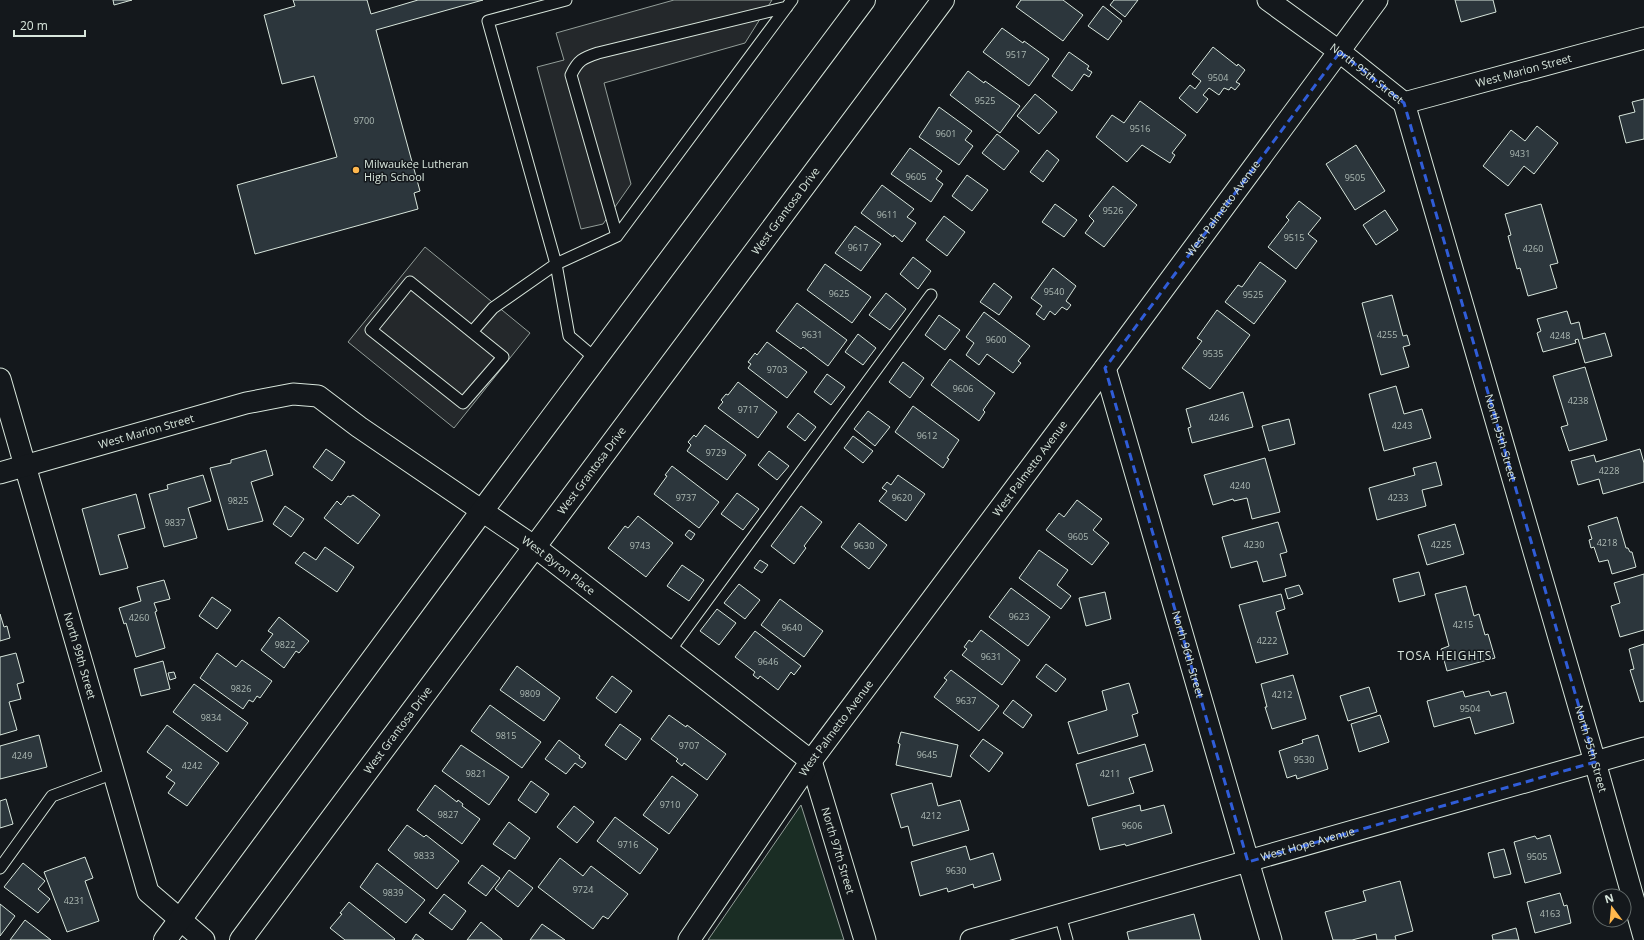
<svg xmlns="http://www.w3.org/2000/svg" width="1644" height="940" viewBox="0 0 1644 940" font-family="'Open Sans',sans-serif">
<rect width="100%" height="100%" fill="#14181c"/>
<path fill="#1a2d24" stroke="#939e99" d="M801,805L844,940H708Z"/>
<path fill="#24282b" stroke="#939e99" d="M674,0H772L745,43L604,83L631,184L603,224L581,229L537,67L564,60L556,33Z
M425,247L530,333L454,428L348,342Z"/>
<path fill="#2c363c" stroke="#d8e6dc" d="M113,0H132L114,5Z
M293,0H367L371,14L418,0H483L376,30L420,191L414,193L418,209L255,254L237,185L337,157L314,76L282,84L264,15L295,6Z
M1021,0H1063L1083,15L1063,41L1016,7Z
M1114,0H1138L1125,17L1110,5Z
M1455,0H1493L1496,12L1461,22Z
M1103,6L1122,21L1108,40L1088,26Z
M1002,28L1023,43L1024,41L1049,59L1029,86L983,52Z
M1213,47L1237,66L1238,64L1245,70L1236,82L1240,84L1235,90L1231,87L1229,90L1224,88L1219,95L1209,88L1203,95L1208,99L1197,113L1179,98L1190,85L1195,89L1201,81L1192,74Z
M1069,52L1089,66L1087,69L1092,72L1089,77L1084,74L1072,91L1052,76Z
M968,71L984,83L985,81L1020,106L1000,133L950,95Z
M1035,94L1057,112L1039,134L1017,116Z
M1644,99V139L1626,143L1619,116L1635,112L1632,102Z
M1140,101L1186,135L1172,153L1175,155L1170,163L1142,145L1127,162L1096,137L1112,115L1124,123Z
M939,107L972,131L965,140L973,146L959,165L919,137Z
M1537,126L1558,143L1534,174L1524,166L1508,186L1483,166L1511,130L1525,141Z
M997,134L1019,151L1004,170L982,153Z
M1356,145L1385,191L1355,210L1326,164Z
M910,148L942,171L936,179L943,184L931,202L891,174Z
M1047,150L1059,160L1043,182L1030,172Z
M967,175L988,190L972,211L952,196Z
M882,185L914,209L907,217L916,223L902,242L894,235L893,237L861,213Z
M1113,186L1137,205L1104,247L1085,233L1094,221L1089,216Z
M1299,201L1321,218L1308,234L1317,241L1296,269L1268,247L1289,220L1286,217Z
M1055,204L1077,220L1064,237L1042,222Z
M1541,204L1558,263L1550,265L1557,288L1528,296L1520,268L1517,269L1508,236L1511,235L1505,214Z
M1385,210L1398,230L1376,245L1363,225Z
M944,216L965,232L947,256L926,240Z
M855,226L881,244L861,271L835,253Z
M913,257L931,271L918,289L900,274Z
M1260,262L1286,281L1254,324L1225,302L1238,285L1242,287Z
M825,264L871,297L852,323L807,290Z
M1053,268L1076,286L1066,301L1071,305L1067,310L1062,307L1055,315L1050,311L1044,320L1036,314L1042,306L1031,298Z
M994,283L1012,297L999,315L980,302Z
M886,293L906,309L890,330L869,315Z
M1392,295L1403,336L1407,335L1410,345L1403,347L1409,367L1381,375L1362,303Z
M797,303L847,340L828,366L803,347L801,349L776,331Z
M1217,310L1250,335L1210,389L1182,368L1202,341L1197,338Z
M1567,311L1571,324L1579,322L1583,339L1605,333L1612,356L1585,363L1578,339L1575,340L1576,343L1543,352L1537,333L1541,331L1537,319Z
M984,312L1030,346L1018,361L1021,363L1013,373L987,354L979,365L966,355L974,343L966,337Z
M939,315L960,330L945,350L925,335Z
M858,334L876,348L863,365L845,352Z
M767,342L807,372L787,398L748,368L751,364L748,362L755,353L757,355Z
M950,359L995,393L983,410L985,412L979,421L931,385Z
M903,362L924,378L910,398L889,382Z
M1585,367L1607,440L1569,451L1561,427L1568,425L1553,376Z
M827,374L845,387L831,405L814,392Z
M738,382L777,412L758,438L718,408L723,402L721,400L726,394L728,395Z
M1396,386L1404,414L1422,409L1431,438L1384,451L1369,394Z
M1243,392L1253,427L1192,443L1188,428L1191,427L1186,409Z
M913,406L959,440L947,458L949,459L943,468L895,432Z
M868,411L890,427L875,446L854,429Z
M798,413L816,427L805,441L787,427Z
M1289,419L1295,444L1269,451L1262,426Z
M705,425L746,455L727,480L687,451L691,445L688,442L694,435L696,437Z
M853,436L873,451L863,463L844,448Z
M326,449L345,462L332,481L313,467Z
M1640,449L1644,463V482L1603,494L1599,479L1578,485L1571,461L1594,455L1596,462Z
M266,450L273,475L251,482L263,521L228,530L210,468L231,463V460Z
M769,451L789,466L777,480L758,465Z
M1265,458L1280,512L1252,519L1247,498L1234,501L1233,499L1213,505L1204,475Z
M1436,462L1442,485L1422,490L1426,506L1377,520L1369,488L1415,475L1413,468Z
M672,466L719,502L699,528L654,494L667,476L665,475Z
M203,475L211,501L188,508L197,538L164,547L149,494L168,489L167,485Z
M898,475L925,494L906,521L879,501L887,491L882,488L887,482L891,485Z
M737,493L759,509L743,530L721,514Z
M136,494L145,528L118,535L128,568L100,575L82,509Z
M353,495L380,515L358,544L324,518L337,501L341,505L348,496L350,497Z
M1077,500L1102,519L1093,530L1109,543L1092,565L1046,530L1059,513L1064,517Z
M285,506L304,519L291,537L273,524Z
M801,506L822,522L804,546L806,548L794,564L771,546Z
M638,516L673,543L646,577L608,548L625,526L628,528Z
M1617,517L1626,548H1628L1630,552H1632L1636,567L1612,574L1608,560L1599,562L1594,547L1591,548L1589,540L1592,539L1588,526Z
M1278,522L1287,552L1280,554L1286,576L1263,582L1257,561L1231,568L1222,537Z
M859,523L887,545L869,569L841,547Z
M1455,524L1464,554L1427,565L1418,535Z
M689,530L695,534L691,540L685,535Z
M325,547L354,567L337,592L295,563L304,552L316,560Z
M1039,550L1068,570L1057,585L1071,596L1061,609L1019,578Z
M760,560L768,565L762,573L754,568Z
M682,565L704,580L689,601L667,586Z
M1419,572L1425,595L1399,602L1393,579Z
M1644,574V630L1620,637L1611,606L1620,603L1614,583Z
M164,580L170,599L154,603L157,611L155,612L165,648L136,657L126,623L124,624L119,608L141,601L137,587Z
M739,584L760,600L745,619L724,603Z
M1299,585L1303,594L1288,599L1285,589Z
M1466,586L1474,616L1479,614L1485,635L1488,634L1495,658L1447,671L1441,649L1449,646L1435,594Z
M1011,588L1050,617L1028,646L989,617Z
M1105,592L1111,619L1086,626L1079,598Z
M1281,594L1285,609L1276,612L1288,654L1256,663L1239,605Z
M212,597L231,610L217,629L199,616Z
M780,599L823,631L804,657L761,625Z
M717,609L736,623L719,645L700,631Z
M0,614L4,627L7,626L10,638L0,641Z
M279,617L309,641L299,653L296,651L284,668L261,650L273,634L268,631Z
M981,630L1020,660L1002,685L962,655L967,649L964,647L969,640L972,642Z
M755,631L801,666L794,675L791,672L778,690L760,676L758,679L753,675L755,672L735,657Z
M1644,644V701L1640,702L1630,670L1634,669L1629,649Z
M16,653L24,682L17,684L21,699L9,702L17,730L0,735V657Z
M217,653L236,667L242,660L272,681L260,698L257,696L253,702L249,700L243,709L200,678Z
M163,661L170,689L141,696L134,669Z
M1046,664L1066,679L1056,692L1036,677Z
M517,666L560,698L544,721L500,690Z
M951,670L999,706L979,731L934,697L947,680L944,678Z
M174,672L176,678L170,680L168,673Z
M1293,675L1306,719L1272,729L1265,707H1267L1261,684Z
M612,676L632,691L616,713L596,698Z
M1129,683L1138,713L1132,715L1138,736L1078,754L1068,722L1107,710L1102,691Z
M194,684L248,723L227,752L173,712Z
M1369,687L1377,712L1348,721L1340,696Z
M1463,691L1465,697L1489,691L1491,696L1506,692L1514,723L1475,734L1470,717L1434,727L1427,701Z
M1013,700L1032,715L1023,728L1003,713Z
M490,705L541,742L522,768L471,731Z
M669,715L686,727L687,725L726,754L707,780L684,763L682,766L676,761L678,759L651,739Z
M1380,715L1389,742L1359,752L1351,724Z
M620,724L641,739L626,760L605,745Z
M167,725L219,763L187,806L168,793L175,783L166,777L172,770L147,752Z
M901,732L958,745L951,777L896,765L900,744L898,743Z
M39,735L47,767L0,779V746Z
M1318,735L1328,769L1297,779L1296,775L1287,778L1279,751L1303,743L1302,740Z
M983,739L1003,753L989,772L970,756Z
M559,740L580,756L579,758L586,763L582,768L575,763L566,774L545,759Z
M1145,744L1153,771L1129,778L1134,793L1088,806L1076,764Z
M461,745L509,777L489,805L442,771Z
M672,776L698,795L669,834L643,815Z
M531,781L549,794L536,813L518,800Z
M932,783L938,806L960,800L969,830L913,846L908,826L901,828L891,794Z
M435,785L457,802L458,800L463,804L462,806L480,819L462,844L417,810Z
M6,799L13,824L0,828V801Z
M1140,805L1141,811L1164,805L1172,833L1126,846L1125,844L1100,850L1092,818Z
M574,806L594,822L577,843L557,827Z
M615,817L658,849L640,874L597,841Z
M509,822L530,838L515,859L493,844Z
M407,825L424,837L426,835L459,861L437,889L388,850Z
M1550,835L1561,873L1525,883L1514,842L1535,836L1537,839Z
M966,846L970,860L993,853L1001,880L974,888L973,884L948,892L947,888L920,896L911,862Z
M1504,849L1511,874L1494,878L1488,853Z
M85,857L93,878L85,881L99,921L67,932L44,872Z
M560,858L583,876L591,866L628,894L608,919L603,916L593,929L538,887Z
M23,863L45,881L38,889L50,899L38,913L4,887Z
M377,863L425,900L406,923L360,887Z
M482,865L500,878L486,896L468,883Z
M509,870L533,888L518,907L495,889Z
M1400,881L1413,931L1395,936L1396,940H1377L1376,934L1352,940H1333L1325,912L1366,901L1363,891Z
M1560,893L1564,906L1567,905L1571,923L1535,933L1527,902Z
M444,894L466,911L452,930L429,913Z
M349,902L395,939L394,940H345L330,928L342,914L340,913Z
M0,904L15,916L0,936Z
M1194,914L1201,940H1129L1127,932Z
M25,920L51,940H10Z
M481,922L502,939V940H467Z
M542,924L565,940H530Z
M1516,928L1519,940H1493L1492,935Z
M416,934L424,940H412Z"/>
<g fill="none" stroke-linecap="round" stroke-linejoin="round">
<defs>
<path id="lane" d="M566,0L488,21L556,264L569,336L596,359
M617,236L571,75C578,60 583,58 598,53L787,7
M472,332L410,282L371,330L463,403L503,357L472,332L493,308L556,264L617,236L792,0
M669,652L931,295
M0,868L52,796L114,773
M1060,915L1067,940"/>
<g id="street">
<path id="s1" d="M1268,0L1340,52L1404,103L1595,762L1644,937"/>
<path id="s2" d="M1404,103L1644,38"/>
<path id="s3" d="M1105,368L1271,940"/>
<path id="s4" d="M0,379L148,892L204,940"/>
<path id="s5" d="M0,473L246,403L293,394L318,396L359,427L535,547L811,761L865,940"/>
<path id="s6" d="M689,940L811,761L1105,368L1377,0"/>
<path id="s7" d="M971,940L1644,748"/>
</g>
<g id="secondary">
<path d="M165,940L482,511L864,0"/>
<path id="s8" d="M241,940L943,0"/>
</g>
</defs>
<use href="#lane" stroke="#d8e6dc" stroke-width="13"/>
<use href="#street" stroke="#d8e6dc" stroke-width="23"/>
<use href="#secondary" stroke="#d8e6dc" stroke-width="24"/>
<use href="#lane" stroke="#14181c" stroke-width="11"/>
<use href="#street" stroke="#14181c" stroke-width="21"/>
<use href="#secondary" stroke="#14181c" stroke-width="22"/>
</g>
<path fill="none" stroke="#305dd8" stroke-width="3" stroke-dasharray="8 5" stroke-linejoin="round" d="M1340,52L1404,103L1595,762L1248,862L1105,368Z"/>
<circle fill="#ffb74d" stroke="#14181c" stroke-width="1.5" cx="356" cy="170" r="4"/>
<g text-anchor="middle" stroke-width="3" stroke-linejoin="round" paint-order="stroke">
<g font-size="9" fill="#adbab4">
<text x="1016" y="58">9517</text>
<text x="1218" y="81">9504</text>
<text x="985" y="104">9525</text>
<text x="364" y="124">9700</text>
<text x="1140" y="132">9516</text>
<text x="946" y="137">9601</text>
<text x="1520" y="157">9431</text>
<text x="916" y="180">9605</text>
<text x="1355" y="181">9505</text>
<text x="1113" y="214">9526</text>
<text x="887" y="218">9611</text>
<text x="1294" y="241">9515</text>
<text x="858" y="251">9617</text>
<text x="1533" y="252">4260</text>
<text x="1054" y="295">9540</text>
<text x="839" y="297">9625</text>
<text x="1253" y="298">9525</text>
<text x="812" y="338">9631</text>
<text x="1387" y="338">4255</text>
<text x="1560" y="339">4248</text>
<text x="996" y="343">9600</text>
<text x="1213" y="357">9535</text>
<text x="777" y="373">9703</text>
<text x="963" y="392">9606</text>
<text x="1578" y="404">4238</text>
<text x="748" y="413">9717</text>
<text x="1219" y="421">4246</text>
<text x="1402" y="429">4243</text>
<text x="927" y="439">9612</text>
<text x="716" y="456">9729</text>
<text x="1609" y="474">4228</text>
<text x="1240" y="489">4240</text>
<text x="686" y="501">9737</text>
<text x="902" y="501">9620</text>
<text x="1398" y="501">4233</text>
<text x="238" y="504">9825</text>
<text x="175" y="526">9837</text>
<text x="1078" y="540">9605</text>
<text x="1607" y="546">4218</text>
<text x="1254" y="548">4230</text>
<text x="1441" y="548">4225</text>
<text x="640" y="549">9743</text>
<text x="864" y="549">9630</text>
<text x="1019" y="620">9623</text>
<text x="139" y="621">4260</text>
<text x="1463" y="628">4215</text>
<text x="792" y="631">9640</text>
<text x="1267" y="644">4222</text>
<text x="285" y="648">9822</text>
<text x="991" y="660">9631</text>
<text x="768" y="665">9646</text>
<text x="241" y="692">9826</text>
<text x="530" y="697">9809</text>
<text x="1282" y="698">4212</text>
<text x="966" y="704">9637</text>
<text x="1470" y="712">9504</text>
<text x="211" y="721">9834</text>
<text x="506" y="739">9815</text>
<text x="689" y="749">9707</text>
<text x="927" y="758">9645</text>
<text x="22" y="759">4249</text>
<text x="1304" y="763">9530</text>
<text x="192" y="769">4242</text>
<text x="476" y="777">9821</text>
<text x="1110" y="777">4211</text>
<text x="670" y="808">9710</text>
<text x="448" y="818">9827</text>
<text x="931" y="819">4212</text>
<text x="1132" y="829">9606</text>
<text x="628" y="848">9716</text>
<text x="424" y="859">9833</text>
<text x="1537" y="860">9505</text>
<text x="956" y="874">9630</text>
<text x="583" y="893">9724</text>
<text x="393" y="896">9839</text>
<text x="74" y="904">4231</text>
<text x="1550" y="917">4163</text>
</g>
<g font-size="11" fill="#d8e6dc" stroke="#14181c">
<text dy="4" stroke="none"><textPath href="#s2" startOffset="124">West Marion Street</textPath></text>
<text dy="4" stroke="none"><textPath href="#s1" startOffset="123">North 95th Street</textPath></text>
<text dy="4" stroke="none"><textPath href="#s6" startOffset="906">West Palmetto Avenue</textPath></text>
<text dy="4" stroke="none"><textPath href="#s8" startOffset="910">West Grantosa Drive</textPath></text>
<text dy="4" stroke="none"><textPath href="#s5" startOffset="152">West Marion Street</textPath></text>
<text dy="4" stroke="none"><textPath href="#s1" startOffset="519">North 95th Street</textPath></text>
<text dy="4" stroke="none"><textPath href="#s6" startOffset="582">West Palmetto Avenue</textPath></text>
<text dy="4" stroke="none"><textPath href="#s8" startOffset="586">West Grantosa Drive</textPath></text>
<text dy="4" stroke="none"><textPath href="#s5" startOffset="623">West Byron Place</textPath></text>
<text dy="4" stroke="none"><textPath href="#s3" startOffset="298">North 96th Street</textPath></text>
<text dy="4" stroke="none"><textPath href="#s4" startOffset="288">North 99th Street</textPath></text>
<text dy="4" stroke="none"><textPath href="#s6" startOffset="258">West Palmetto Avenue</textPath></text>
<text dy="4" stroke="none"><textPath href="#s8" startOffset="262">West Grantosa Drive</textPath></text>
<text dy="4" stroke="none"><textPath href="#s1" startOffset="843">North 95th Street</textPath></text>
<text dy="4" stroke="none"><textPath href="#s7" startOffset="350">West Hope Avenue</textPath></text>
<text dy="4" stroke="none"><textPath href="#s5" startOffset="1036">North 97th Street</textPath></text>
</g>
<g font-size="11" fill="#d8e6dc" stroke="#14181c" text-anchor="start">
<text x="364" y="168">Milwaukee Lutheran<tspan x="364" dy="13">High School</tspan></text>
</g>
<g font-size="12" letter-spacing="1" fill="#d8e6dc" stroke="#14181c">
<text x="1445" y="660">TOSA HEIGHTS</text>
</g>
</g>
<g transform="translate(1612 908) rotate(344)"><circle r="19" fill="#14181c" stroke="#626a69"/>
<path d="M0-3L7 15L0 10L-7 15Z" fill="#ffb74d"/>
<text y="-6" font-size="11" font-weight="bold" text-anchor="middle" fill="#d8e6dc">N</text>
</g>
<path d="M14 30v6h71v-6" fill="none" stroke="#d8e6dc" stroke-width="2"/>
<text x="20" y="30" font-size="12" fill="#d8e6dc" stroke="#14181c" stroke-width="3" paint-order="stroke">20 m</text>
</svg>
